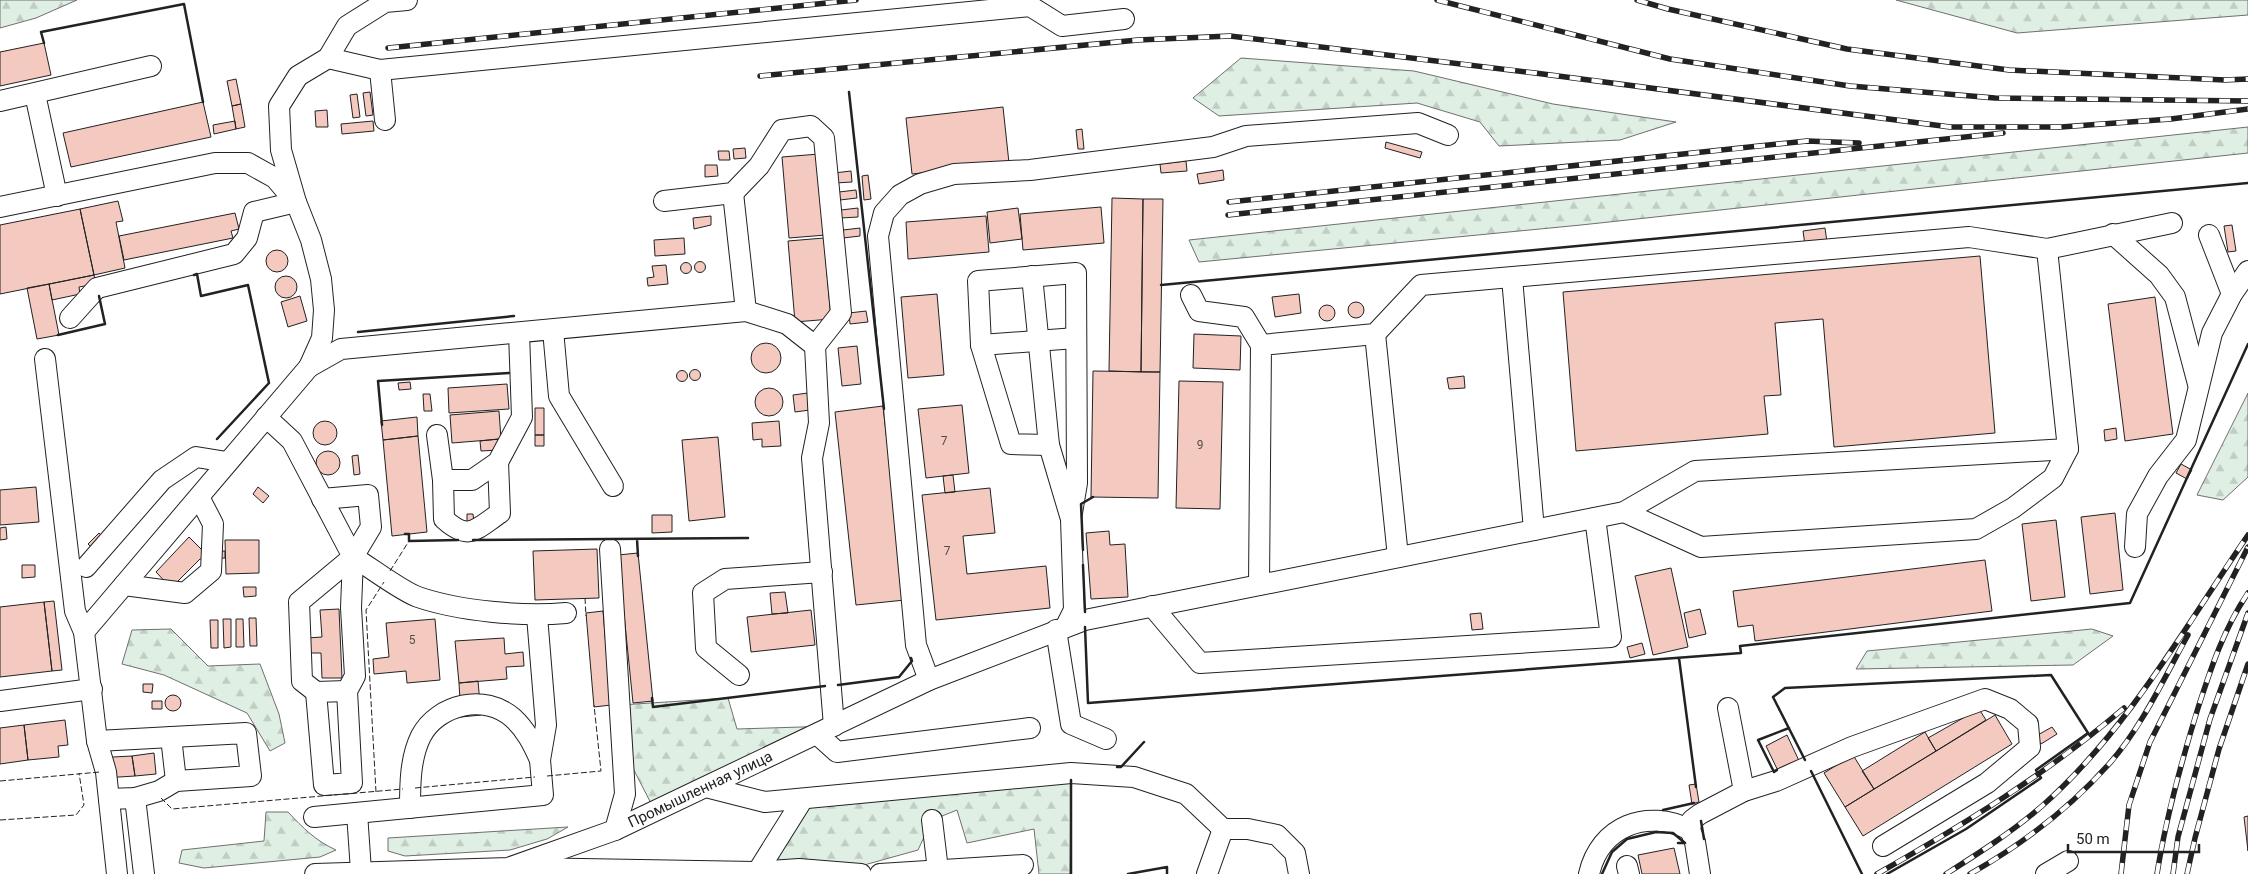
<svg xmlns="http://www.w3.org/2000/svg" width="2248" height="874" viewBox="0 0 2248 874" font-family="Roboto,sans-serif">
<defs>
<pattern id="forest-firs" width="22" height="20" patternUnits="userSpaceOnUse" patternTransform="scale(1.25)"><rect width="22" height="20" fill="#e0efe3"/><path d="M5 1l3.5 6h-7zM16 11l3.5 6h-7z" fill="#c0cdc2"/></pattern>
</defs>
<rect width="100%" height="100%" fill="#fff"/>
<path fill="url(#forest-firs)" stroke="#6f6f6f" d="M0,0H77L36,18L0,28Z
M1896,0H2248V15L2017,33Z
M1241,58L1414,71L1553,104L1676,122L1620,140L1499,146L1480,122L1417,103L1219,116L1193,98Z
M2248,127V153L1581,225L1199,262L1189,240Z
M2248,393V477L2223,500L2197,495Z
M171,629L208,666L260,664L279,714L285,743L270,751L247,713L164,675L122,664L132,630Z
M2092,629L2113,636L2073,665L1856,669L1867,651Z
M728,698L737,729L834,726L655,811L624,751L620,705Z
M1071,773L1070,874H1039L1034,829L967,843L957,810L932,820L918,850L839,872H755L803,799Z
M266,812H288C303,828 316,841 336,850L320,857L204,868L179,863L182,850L264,841Z
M568,827L547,839L510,850L405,856L388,851V838Z"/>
<path fill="#f3c9c0" stroke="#222" d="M44,43L51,75L0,86V52Z
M236,79L241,104L232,106L227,81Z
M370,92L373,115L366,116L363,93Z
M357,94L360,117L353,118L350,95Z
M203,102L211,137L71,167L63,133Z
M241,104L245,127L236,129L232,106Z
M1003,107L1009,163L912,174L906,118Z
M327,110L328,127H316L315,111Z
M235,121L236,129L214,134L213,125Z
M373,121L374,131L342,134L341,124Z
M1082,129L1084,149H1078L1076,130Z
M1386,142L1422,152L1420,158L1385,148Z
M745,148L746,158L734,159L733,149Z
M718,151H729L730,160H719Z
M819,154L826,235L789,238L782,157Z
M1186,161L1187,171L1161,173L1160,164Z
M705,165H717L718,176L705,177Z
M1223,170L1224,180L1199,184L1197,174Z
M851,171L852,182L835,183L834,173Z
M868,175L871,199L864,200L862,176Z
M856,190L857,198L840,200L839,192Z
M1112,198L1143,199L1141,372L1109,371Z
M1143,199H1163L1160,372H1141Z
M118,201L123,221L116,222L125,268L94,275L80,209Z
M1101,207L1104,243L1023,250L1020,214Z
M858,208V217L841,218V210Z
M1018,208L1022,239L990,243L987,212Z
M80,209L94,275L0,294V225Z
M235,213L239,229L231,231L233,238L124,260L119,236Z
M711,216V225L694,229L693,218Z
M986,216L989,252L908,259L906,222Z
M2232,225L2236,251L2228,252L2224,226Z
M860,228V236L843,238V230Z
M1825,228L1827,242L1805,245L1803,231Z
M684,238L685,254L655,256L654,240Z
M824,238L831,319L795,322L788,241Z
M266 261a11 11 0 1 1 22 0a11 11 0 1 1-22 0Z
M1980,256L1995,433L1834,447L1823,319L1775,323L1781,395L1764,396L1768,434L1576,451L1563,292Z
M694.5 267a5.5 5.5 0 1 1 11 0a5.5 5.5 0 1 1-11 0Z
M680.5 268a5.5 5.5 0 1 1 11 0a5.5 5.5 0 1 1-11 0Z
M666,265L668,284L648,286L647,278L654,277L652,266Z
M94,275L96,284L79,287L80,294L52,300L49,284Z
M275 287a11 11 0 1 1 22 0a11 11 0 1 1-22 0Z
M49,284L59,335L37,339L27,288Z
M937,294L944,375L908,378L901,297Z
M1299,294L1301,313L1275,317L1272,297Z
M300,296L307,321L288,327L281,302Z
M2155,297L2173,434L2125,441L2108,304Z
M1348 310a8 8 0 1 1 16 0a8 8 0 1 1-16 0Z
M1319 313a8 8 0 1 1 16 0a8 8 0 1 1-16 0Z
M866,311L868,322L850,324L849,313Z
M1194,334L1241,336L1240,370L1193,368Z
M751 358a15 15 0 1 1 30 0a15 15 0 1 1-30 0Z
M857,346L861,384L842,386L838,348Z
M689.5 375a5.5 5.5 0 1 1 11 0a5.5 5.5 0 1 1-11 0Z
M676.5 376a5.5 5.5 0 1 1 11 0a5.5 5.5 0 1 1-11 0Z
M1093,371L1160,372L1158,498L1091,497Z
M1464,376L1465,388L1449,389L1447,378Z
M1179,381L1223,382L1220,509L1176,508Z
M410,382L411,389L399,390L398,383Z
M507,384L509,409L449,413L448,388Z
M755 402a14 14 0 1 1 28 0a14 14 0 1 1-28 0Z
M808,393L810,410L795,412L793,395Z
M423,394H430L432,411H424Z
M962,405L969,473L926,478L918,409Z
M883,406L905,600L856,605L835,412Z
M535,408H544V435H535Z
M499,411L501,439L452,443L450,415Z
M417,417L418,436L383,440L381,421Z
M313 433a12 12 0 1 1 24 0a12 12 0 1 1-24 0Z
M779,421L781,446L762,447V439L753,440L752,423Z
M2116,428L2117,439L2105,441L2104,430Z
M535,435H544V446H535Z
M418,436L427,532L392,536L383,440Z
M718,437L725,517L689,521L682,440Z
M498,439L499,450L481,451L480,441Z
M316 463a12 12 0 1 1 24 0a12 12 0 1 1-24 0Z
M358,455L360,474L354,475L352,456Z
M2181,464L2192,470L2187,479L2176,473Z
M953,475L955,492L945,493L943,476Z
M36,487L39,522L0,525V490Z
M258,487L269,496L263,503L253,494Z
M990,488L995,533L963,536L967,574L1046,566L1050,608L936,620L922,495Z
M2115,513L2123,590L2090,594L2081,517Z
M467,514H473L474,522H467Z
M652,515H672V532L652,533Z
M2056,520L2065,597L2031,601L2022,524Z
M6,527L7,539L0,540V528Z
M1109,531L1110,545L1125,544L1128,597L1091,599L1086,533Z
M99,533L104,538L93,549L88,544Z
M189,537L204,552L225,551V558L200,559L171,588L156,572Z
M225,540H259V573L226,574Z
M597,549L599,598L535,600L533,551Z
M638,553L653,701L633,703L618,555Z
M1985,560L1992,611L1755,641L1753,625L1738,627L1733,591Z
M22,565H35V577L22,578Z
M1671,568L1688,647L1653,655L1635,576Z
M243,587H256V596L244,597Z
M785,592L788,613L772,614L770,593Z
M54,601L62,670L52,671L44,602Z
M44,602L52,671L0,677V607Z
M339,609L342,678H322L321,653H307V638L322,637L320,610Z
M1700,609L1706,634L1689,638L1684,613Z
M811,610L815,645L751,652L747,617Z
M603,611L611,705L594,707L586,613Z
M1481,613L1483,629L1472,630L1470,614Z
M249,618H256L257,646H250Z
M223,619H231V647L224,648Z
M236,619H243L244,647H236Z
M435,619L440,680L407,683L406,671L374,674L373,659L389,657L386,623Z
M210,620H218V648H211Z
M504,638L505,654L523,652L524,666L506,667L507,679L459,683L455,641Z
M1642,643L1645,654L1630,658L1627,647Z
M478,681L481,715L461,717L459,683Z
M143,684H153L152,693L143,692Z
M165 703a8 8 0 1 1 16 0a8 8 0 1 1-16 0Z
M152,701H162V709H152Z
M1979,709L1986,720L1936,751L1928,738Z
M1995,715L2012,744L1863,836L1845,807Z
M65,720L68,745L58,746L59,757L28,760L24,725Z
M24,725L28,760L0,764V728Z
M2052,727L2057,734L2041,744L2036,736Z
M1925,732L1936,751L1874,789L1862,771Z
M1787,735L1801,765L1780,775L1766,746Z
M154,753L156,774L135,776L132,756Z
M1853,755L1874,789L1845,807L1824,773Z
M132,756L135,776L103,778L94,758Z
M1696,784L1699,802L1692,804L1689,785Z
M2248,816V851L2244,817Z
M1674,848L1680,874H1642L1638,855Z"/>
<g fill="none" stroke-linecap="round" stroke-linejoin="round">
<defs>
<g id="minor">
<path d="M328,58L380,70L1030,6L1062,26L1124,19"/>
<path d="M380,70L385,120"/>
<path d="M35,94L57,196"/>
<path d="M0,101L151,66"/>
<path d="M733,193L746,311"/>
<path d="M664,201L733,193L759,166L782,130L811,126L824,138L841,313L815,346"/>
<path d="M0,207L215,163H248L275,178L292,198"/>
<path d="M2113,234L2159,275L2175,297L2198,384"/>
<path d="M2209,235L2232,294"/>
<path d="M1032,276L1049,445L1071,519L1074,610L1066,626"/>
<path d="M1512,278L1534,530"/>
<path d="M1191,295L1199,311L1244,317L1261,345"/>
<path d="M70,318L97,288L234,254L247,238L254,212L296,202"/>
<path d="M553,330L559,396L613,486"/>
<path d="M1375,334L1398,557"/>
<path d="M981,345L1076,338"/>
<path d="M45,359L75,611L84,632L97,741L106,772L117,874"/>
<path d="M309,367L341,349L746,311L787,324L815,346L819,423L812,458L834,726"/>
<path d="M266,417L292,441L353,557L351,608L355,676L347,691L352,783L324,785L316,692"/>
<path d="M437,435L443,480L444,519C469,542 476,529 500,513L498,462"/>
<path d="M1049,445L1011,444L981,345L978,281L1076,273L1077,483L1071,519"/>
<path d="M443,480H472L498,462L522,417L519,333"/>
<path d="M322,499L368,495L371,527L353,557L299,602L302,681L316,692L347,691"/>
<path d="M1624,512L1701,547L1976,529L2013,508L2053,478L2068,449L2047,249"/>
<path d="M2135,547L2137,514L2158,476L2186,440L2212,333L2232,294L2248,271"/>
<path d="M610,549L625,794L615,830"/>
<path d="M353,557C370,567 401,591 418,597C459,611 523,617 566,613"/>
<path d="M86,567L162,480L196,457L227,462"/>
<path d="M124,585L185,593L211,571L213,524L199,497"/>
<path d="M1259,585L1261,345L1375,334L1421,285L1969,237L2047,249L2172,223"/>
<path d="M1152,606L1200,663L1611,637L1595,518"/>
<path d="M1056,630L1071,724L1106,739"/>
<path d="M84,632L309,367L322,338L324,310L321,279L311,240L296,202L281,150L279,106L298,76L328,58L347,26L385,2L407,0"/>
<path d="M739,675L706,648L703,593L725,579L822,572"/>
<path d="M929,680L916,645L878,236L884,213L900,195L920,184L954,174L1030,170L1213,147L1246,136L1418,123L1448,135"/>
<path d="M0,701L92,689"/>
<path d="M1728,708L1744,791"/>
<path d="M817,734L837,752L1030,728"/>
<path d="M171,737L176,781"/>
<path d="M97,741L246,733L251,776L176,781L159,791L135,798L109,799"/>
<path d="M706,787L765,802L1071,773L1134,777L1186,794L1223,829H1248L1277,835L1295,853L1299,874"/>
<path d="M135,798L144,874"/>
<path d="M410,808C410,785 410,758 421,736C438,704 485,693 513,718C526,730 533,744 540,760"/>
<path d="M357,813L361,871"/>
<path d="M314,817L543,795L540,760L546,725L537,616"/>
<path d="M932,820L938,870"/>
<path d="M1627,866L1629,874"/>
<path d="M524,868L755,872L799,869L861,874"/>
<path id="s1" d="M315,874L508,868L615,830L929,680L1085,620L1624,512L1695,471L2068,449"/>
<path d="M756,874L803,799"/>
<path d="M880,874L1023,865"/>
<path d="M1207,874L1223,829"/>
<path d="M1589,874C1600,826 1647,808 1690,830"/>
<path d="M1700,874L1695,842L1690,830L1692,820L1700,814L1744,791L1776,781L1852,747L1985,699L2010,709L2028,724L2030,747L1987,783L1883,846"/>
<path d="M2046,874L2068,861"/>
</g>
</defs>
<use href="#minor" stroke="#222" stroke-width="22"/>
<use href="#minor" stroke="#fff" stroke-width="20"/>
<defs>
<path id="rail" d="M1437,0L1670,59L1850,86L1995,98L2248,101
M1637,0L1668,9L1847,49L2009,70L2225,80L2248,79
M388,48L856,0
M760,76L1138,40L1230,36L1535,73L1950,127H2061L2171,119L2248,109
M1229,202L1807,141L1859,143
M1228,215L2003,133
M1877,874C1963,825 2048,773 2124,708
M1946,874C1979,853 2012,832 2042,806C2127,731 2185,627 2248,535
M1970,874C2021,845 2070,808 2109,764C2142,727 2164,678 2188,635
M2121,874L2129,805L2150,742L2248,547
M2157,874C2166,817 2181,763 2198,708C2211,668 2224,628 2248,593
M2173,874L2178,837L2210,719L2248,613
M2187,874L2195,838L2219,749L2248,664"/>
</defs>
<use href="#rail" stroke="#222" stroke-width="5.5"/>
<use href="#rail" stroke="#fff" stroke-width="4" stroke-dasharray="11" stroke-linecap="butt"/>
<path stroke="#222" stroke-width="1" stroke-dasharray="6 2.5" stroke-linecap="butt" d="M390,571L409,541
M585,598L586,616
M547,776L601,771L594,705
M0,781L100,772
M415,788L535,777
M376,792L366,610L384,582
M161,798L172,809L403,789
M0,820L76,815L84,805L79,773"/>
<path stroke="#222" stroke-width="2.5" d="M44,43L41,32L184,4L203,102
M849,92L884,409
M194,275L197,274L201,296L248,285L269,383L217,439
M1161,285L2248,183
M358,332L514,316
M58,335L105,324L99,296
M382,425L378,381L509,373
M405,534H409V541L458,540
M637,539L638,556
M473,540L748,538
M1083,550L1081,504L1093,497
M1083,565L1085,612
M1085,627L1088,703L1741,653L1740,646L2130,603L2248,344
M1679,658L1696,787
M838,685L899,677L912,661L911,658
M652,698L653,707L825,686
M1805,760L1773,697L1785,688L2051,675L2088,733L2036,770L2041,778L1966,829L1887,874
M1117,767H1121L1144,742
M1777,770L1774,772L1758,740L1789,728
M1811,771L1862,874
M1071,780V874
M1663,810L1694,803
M1701,821L1704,839
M1128,874L1167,867V874
M1602,874L1612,852L1627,839L1656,832L1673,833L1685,843H1678"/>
</g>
<g text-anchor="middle" stroke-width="4" stroke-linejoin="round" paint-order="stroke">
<g font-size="12" fill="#564c4a">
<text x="944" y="445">7</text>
<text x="1200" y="449">9</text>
<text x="947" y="555">7</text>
<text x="412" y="644">5</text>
</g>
<g font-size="15" fill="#222" stroke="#fff">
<text dy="5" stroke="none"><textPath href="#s1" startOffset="401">Промышленная улица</textPath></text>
</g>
</g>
<path d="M2068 844v8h131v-8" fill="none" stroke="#222222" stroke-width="2.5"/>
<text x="2076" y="844" font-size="15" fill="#222222" stroke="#ffffff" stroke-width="4" paint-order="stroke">50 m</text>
</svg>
